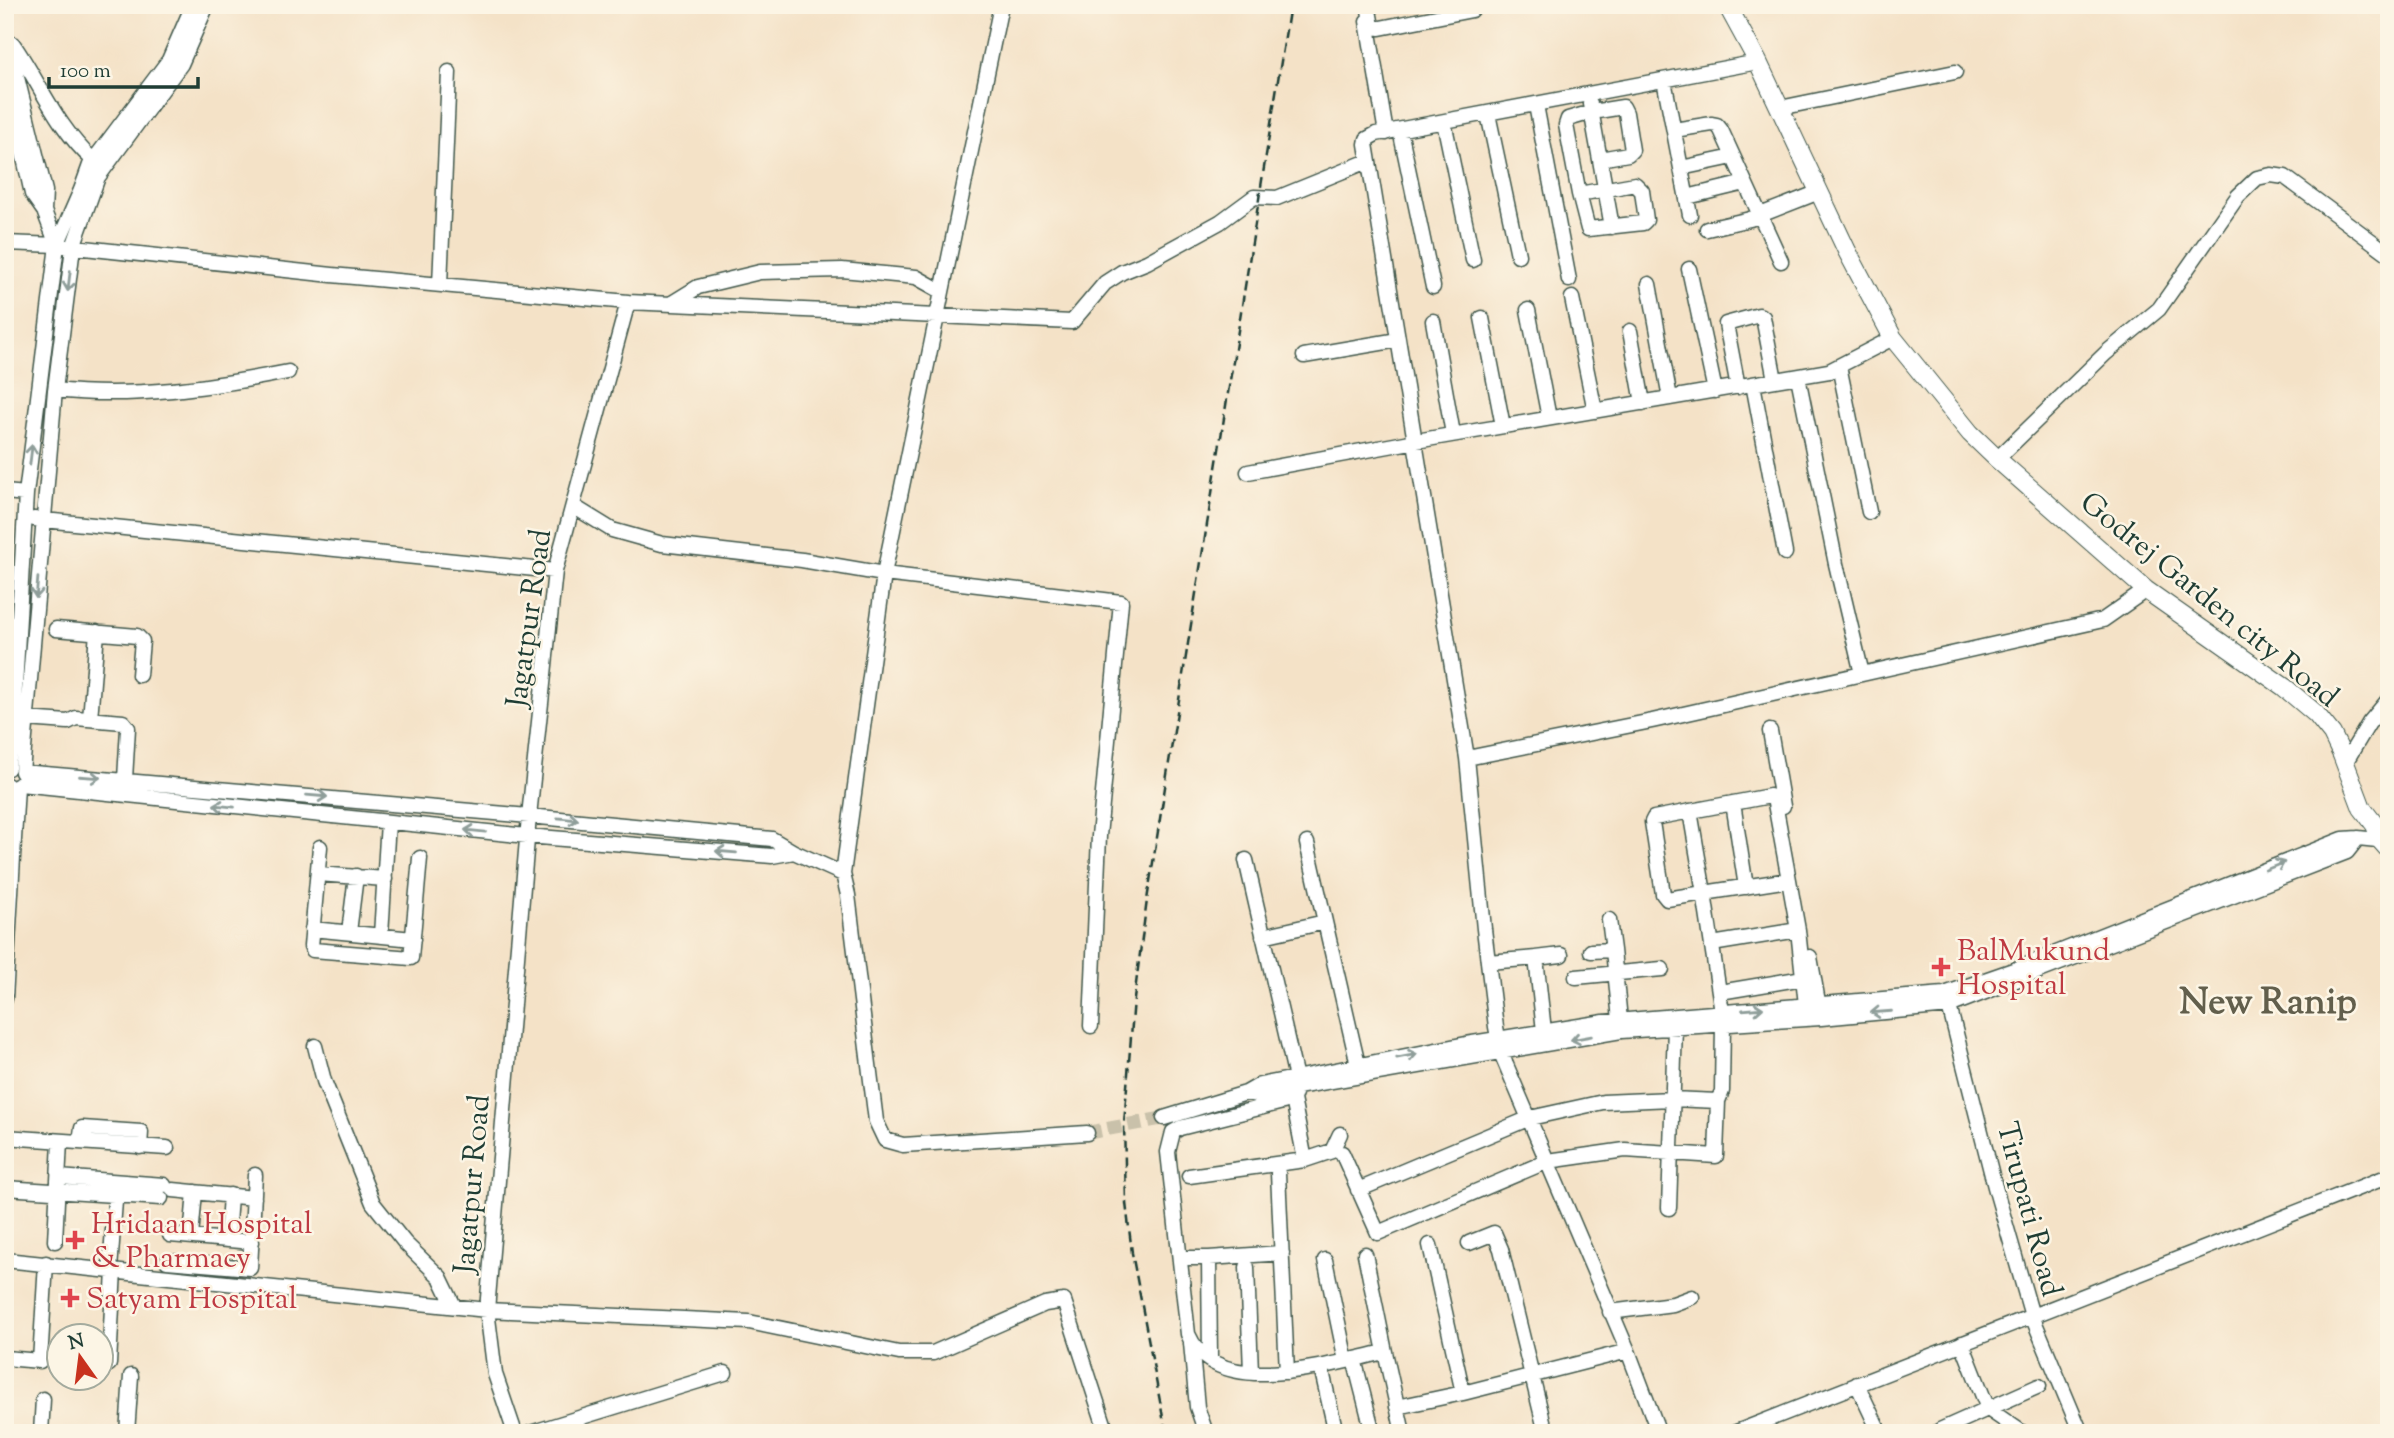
<svg xmlns="http://www.w3.org/2000/svg" width="2394" height="1438" viewBox="0 0 2394 1438" font-family="'Sorts Mill Goudy',serif">
<rect width="100%" height="100%" fill="#fcf5e5"/>
<filter id="ink" filterUnits="userSpaceOnUse"><feTurbulence type="fractalNoise" baseFrequency=".0143" numOctaves="2"/><feDisplacementMap in="SourceGraphic" scale="14" xChannelSelector="R" yChannelSelector="G"/><feConvolveMatrix kernelMatrix="1 2 1 2 8 2 1 2 1" color-interpolation-filters="sRGB"/></filter>
<filter id="wash" filterUnits="userSpaceOnUse"><feTurbulence type="fractalNoise" baseFrequency=".00686" numOctaves="4" result="noise"/><feDisplacementMap in="SourceGraphic" scale="28" xChannelSelector="R" yChannelSelector="G"/><feGaussianBlur stdDeviation="1.57" result="paint"/><feColorMatrix in="noise" values="0 0 0 0 0 0 0 0 0 0 0 0 0 0 0 0 0 1.4 0 .05"/><feComposite in="paint" operator="in"/></filter>
<g filter="url(#wash)">
<rect width="100%" height="100%" fill="#f4e2c7"/>
</g>
<g filter="url(#ink)">
<g fill="none" stroke-linecap="round" stroke-linejoin="round">
<path stroke="#c9c1aa" stroke-width="14" stroke-dasharray="14 7" stroke-linecap="butt" d="M1087,1133L1164,1118"/>
<defs>
<path id="minor" d="M207,5L181,64L98,177L73,247L55,390L22,772L529,816L772,839L794,852L843,874
M1001,5L884,574L843,874L848,895L876,1121L885,1140L903,1145L1087,1133
M1368,5L1372,26L1380,28L1472,10L1475,5
M1367,21L1386,133
M13,44C40,83 57,128 93,160
M5,45L11,53L45,191L44,211
M5,72L32,194L44,211L57,245
M1664,80L1690,215
M1590,104L1612,227
M1536,105L1569,280
M1780,108L1955,72
M1488,114L1518,255
M1444,122L1473,260
M1400,130L1433,287
M1674,130L1712,124L1717,125L1721,130L1781,261
M1681,168L1733,157
M1579,194L1588,229L1643,223L1646,220L1642,191L1635,184L1579,194L1566,125L1568,119L1592,112L1623,107L1626,113L1632,150L1628,154L1600,159
M1687,197L1745,183
M1707,229L1750,219L1819,192
M5,243L57,245L332,275L628,302L555,571L529,816L487,1310L495,1374L515,1433
M1689,269L1715,391
M1649,284L1670,398
M440,285L449,72
M1572,298L1595,411
M628,302L1072,322L1105,283L1122,272L1147,262L1220,222L1254,197L1277,198L1368,161
M672,303L698,287L760,272L842,270L916,277L941,291
M1528,310L1549,418
M1482,318L1503,426
M1433,321L1453,434
M1630,331L1643,403
M1304,356L1398,340
M1839,366L1869,512
M1798,377L1836,564L1862,674
M1753,384L1785,553
M1738,387L1726,324L1759,315L1763,317L1775,380
M55,390C133,399 211,387 288,372
M1997,459L2106,353L2159,309L2238,196L2257,178L2271,175L2285,177L2389,254
M1248,472L1416,441L1829,371L1893,338
M5,492L26,494
M573,506L612,530L662,544L802,560L884,574L1121,602L1099,836L1091,1026
M34,519L555,571
M56,629L137,636L142,641L139,675
M26,719L68,722L76,718L123,722L128,728L125,779
M90,719L97,632
M1770,731L1783,806
M1467,758L1652,721L2103,620L2146,590
M2345,763L2369,723L2389,699
M8,768L13,722L26,494L57,245L81,190L90,165L169,60L193,5
M20,784L527,836L772,856L794,852
M1733,803L1746,887
M5,807L7,785
M1690,811L1704,893L1667,899L1663,894L1652,822L1654,818L1770,796L1774,798L1789,880
M320,847L311,946L313,950L411,958L420,858
M1246,860L1296,1078
M318,874L385,879
M1609,920L1613,950
M1325,922L1358,1065
M312,929L413,939
M349,932L356,876
M381,935L388,822
M1263,936L1325,922L1307,843
M1712,944L1798,930
M1591,951L1613,950L1620,1020
M1810,957L1820,1013
M1536,958L1561,955
M1488,962L1536,958L1544,1031
M1576,977L1662,969
M1720,992L1803,978
M1947,998L1995,1187L2032,1316L2081,1433
M5,999L17,786
M1722,1012L1704,893L1789,880L1798,930L1806,1005
M315,1046L324,1081L373,1203L405,1243L440,1277L454,1306
M1297,1087L1293,1099L1283,1102L1180,1128L1173,1132L1168,1152L1188,1334C1216,1402 1332,1363 1385,1352L1403,1433
M1246,1093L1260,1096L1297,1087L1621,1031L1821,1018L1949,1006L2347,852L2358,838
M1164,1118L1246,1093L1260,1085L1466,1044L1604,1022L1944,994L2016,969L2343,839L2358,838L2387,841
M5,1137L167,1148
M80,1142L82,1128L141,1132L140,1147
M1342,1153L1378,1233L1548,1161L1625,1150L1716,1156L1718,1101L1722,1091L1723,1024
M1305,1160L1332,1151L1340,1134
M1278,1173L1287,1372
M1189,1176L1305,1160L1293,1099
M59,1177L164,1185
M5,1188L161,1198
M173,1190L254,1198
M1358,1190L1530,1118L1603,1102L1672,1099L1718,1101
M1669,1208L1675,1027
M170,1235L252,1242
M191,1237L195,1192
M227,1240L230,1195
M55,1241L60,1141
M1469,1243L1494,1233L1501,1249L1546,1433
M1430,1245L1463,1393L1628,1351
M1365,1254L1385,1352
M1181,1258H1209
M5,1260L487,1310L749,1322L899,1353H933L1045,1304L1064,1301L1107,1433
M1325,1260L1346,1361
M167,1261L250,1268L255,1175
M1247,1267L1251,1372
M110,1270L116,1187
M1610,1312L1673,1304L1692,1297
M1191,1343L1197,1407L1206,1433
M1962,1343L1988,1409L2023,1433
M5,1358L40,1361L46,1263
M1210,1359L1209,1258L1282,1253
M1354,1359L1373,1433
M109,1364L114,1270
M1321,1367L1336,1433
M1857,1384L1880,1433
M1397,1407L1463,1393
M41,1433L43,1399
M127,1433L131,1376
M530,1433L725,1373
M1659,1433L1628,1351L1501,1053L1496,1027L1484,929L1467,758L1366,144L1367,139L1376,134L1758,62
M1734,1433L2389,1176
M1941,1433L1940,1430L2039,1386"/>
<path id="major" d="M1727,5L1758,62L1847,251L1893,338L1970,433L1997,459L2146,590L2284,687L2316,714L2332,734L2342,755L2362,808L2375,825
M2389,834L2375,825L2381,841L2389,850"/>
</defs>
<use href="#minor" stroke="#3f564a" stroke-width="17"/>
<use href="#major" stroke="#3f564a" stroke-width="20"/>
<use href="#minor" stroke="#fff" stroke-width="14"/>
<use href="#major" stroke="#fff" stroke-width="18"/>
<path stroke="#1f3d34" stroke-width="2.5" stroke-dasharray="10 5" stroke-linecap="butt" d="M1166,1433L1132,1253L1126,1203L1124,1124L1134,999L1147,900L1290,5"/>
</g>
<defs><path id="oneway-shaft" d="M-6 0H5M1.5-3L5.5 0L1.5 3" fill="none" stroke-width="1.6" stroke-linecap="round" stroke-linejoin="round" transform="scale(1.75)"/></defs>
<g stroke="#8f9e9a">
<use href="#oneway-shaft" transform="translate(69 281) rotate(97)"/>
<use href="#oneway-shaft" transform="translate(31 455) rotate(-83)"/>
<use href="#oneway-shaft" transform="translate(37 588) rotate(95)"/>
<use href="#oneway-shaft" transform="translate(90 777) rotate(4)"/>
<use href="#oneway-shaft" transform="translate(317 796) rotate(5)"/>
<use href="#oneway-shaft" transform="translate(224 806) rotate(-174)"/>
<use href="#oneway-shaft" transform="translate(568 819) rotate(6)"/>
<use href="#oneway-shaft" transform="translate(475 831) rotate(-174)"/>
<use href="#oneway-shaft" transform="translate(726 852) rotate(-175)"/>
<use href="#oneway-shaft" transform="translate(2275 866) rotate(-22)"/>
<use href="#oneway-shaft" transform="translate(1753 1009) rotate(-5)"/>
<use href="#oneway-shaft" transform="translate(1881 1012) rotate(176)"/>
<use href="#oneway-shaft" transform="translate(1581 1038) rotate(170)"/>
<use href="#oneway-shaft" transform="translate(1407 1056) rotate(-11)"/>
</g>
</g>
<g fill="#e0444e" stroke="#fcf5e5" stroke-width="2.5">
<path d="M1937.5 956.5h7v7h7v7h-7v7h-7v-7h-7v-7h7z"/>
<path d="M71.5 1229.5h7v7h7v7h-7v7h-7v-7h-7v-7h7z"/>
<path d="M66.5 1287.5h7v7h7v7h-7v7h-7v-7h-7v-7h7z"/>
</g>
<g text-anchor="middle" stroke-width="5" stroke-linejoin="round" paint-order="stroke">
<g font-size="30" fill="#1f3d34" stroke="#fcf5e5">
<text transform="translate(2210 599) rotate(39)" y="10">Godrej Garden city Road</text>
<text transform="translate(528 618) rotate(-82)" y="10">Jagatpur Road</text>
<text transform="translate(471 1184) rotate(-85)" y="10">Jagatpur Road</text>
<text transform="translate(2030 1209) rotate(75)" y="10">Tirupati Road</text>
</g>
<g font-size="30" fill="#be3a42" stroke="#fcf5e5" text-anchor="start">
<text x="1957" y="960">BalMukund<tspan x="1957" dy="34">Hospital</tspan></text>
<text x="91" y="1233">Hridaan Hospital<tspan x="91" dy="34">&amp; Pharmacy</tspan></text>
<text x="86" y="1308">Satyam Hospital</text>
</g>
<g font-size="37" font-weight="bold" fill="#625f4c" stroke="#fcf5e5">
<text x="2268" y="1013">New Ranip</text>
</g>
</g>
<rect width="2394" height="1438" fill="none" stroke="#fcf5e5" stroke-width="28"/>
<g transform="translate(80 1357) rotate(346)"><circle r="33" fill="#fcf5e5" stroke="#a4ab9e" stroke-width="2"/>
<path d="M0-5L12 26L0 18L-12 26Z" fill="#c8321e"/>
<text y="-10" font-size="19" font-weight="bold" text-anchor="middle" fill="#1f3d34">N</text>
</g>
<path d="M49 77v10h149v-10" fill="none" stroke="#1f3d34" stroke-width="3.5"/>
<text x="60" y="77" font-size="21" fill="#1f3d34" stroke="#fcf5e5" stroke-width="5" paint-order="stroke">100 m</text>
</svg>
